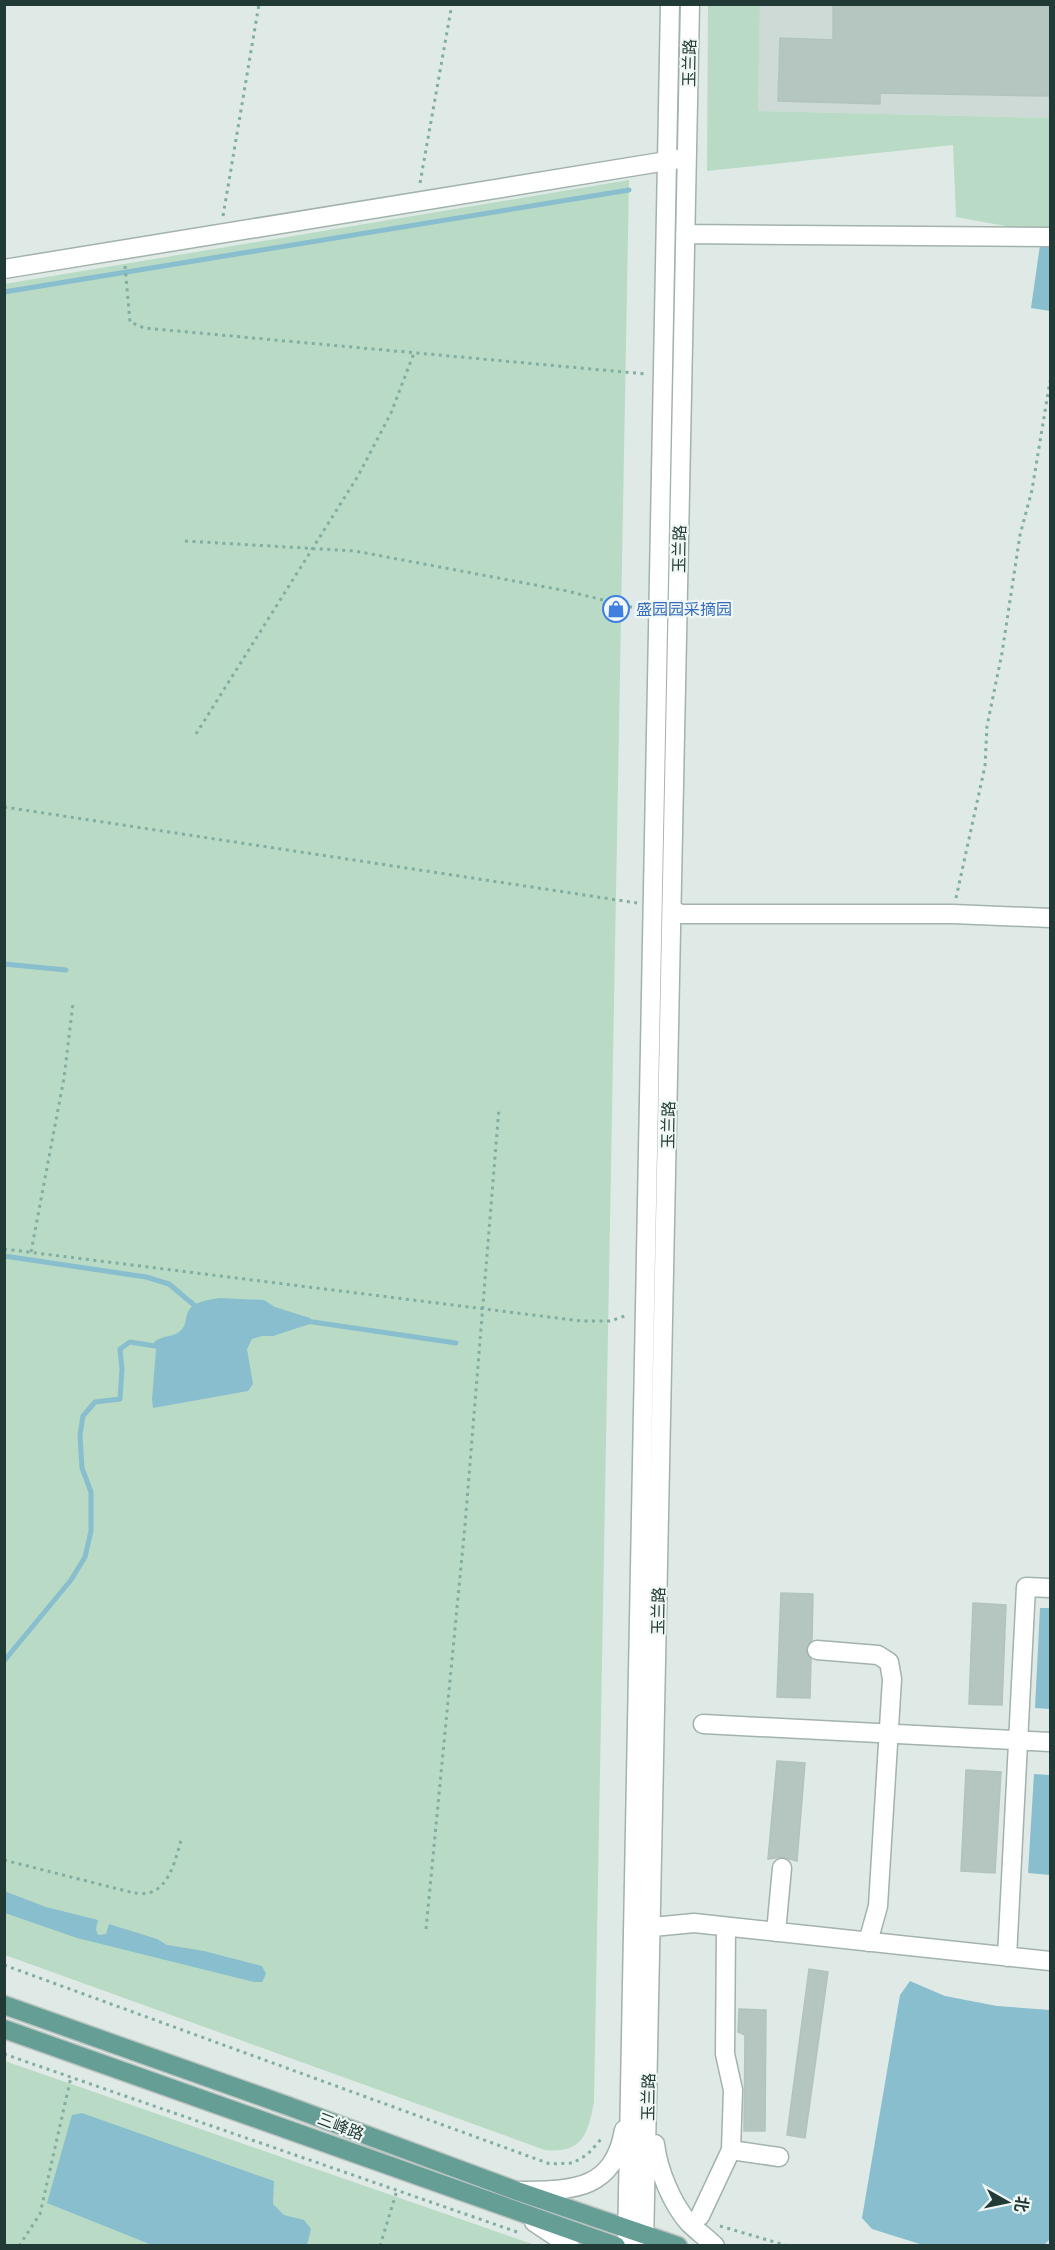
<svg xmlns="http://www.w3.org/2000/svg" width="1055" height="2250" viewBox="0 0 1055 2250" font-family="'Source Sans 3','Noto Sans SC',sans-serif">
<rect width="100%" height="100%" fill="#dfeae6"/>
<path fill="#cedad5" d="M760,5H1050V118L758,111Z"/>
<path fill="#b9dbc5" d="M708,5H760L758,111L1050,118V234L956,217L953,145L707,171Z
M629,180L594,2102C588,2134 582,2154 545,2150L5,1955L4,284Z
M5,2061L535,2245H5Z"/>
<path fill="#89bece" d="M1040,245L1050,246V311L1031,308Z
M220,1298L264,1300L275,1307L310,1318L313,1323L273,1336H262L252,1339L247,1349L253,1384L248,1391L153,1408L152,1399L156,1349L154,1342C164,1334 173,1338 180,1331C186,1326 185,1322 187,1314C192,1301 208,1300 220,1298Z
M1040,1608H1050V1709L1035,1708Z
M1034,1774L1050,1775V1875L1028,1873Z
M4,1891L46,1907L98,1920L96,1929L98,1935L106,1934L109,1924L157,1939L167,1945L204,1951L262,1966L266,1974L262,1982H254L77,1938L5,1913Z
M910,1981L945,1996L997,2006L1050,2010V2239L1044,2245H923L872,2229L862,2218L900,1995Z
M82,2113L274,2181L273,2204L284,2215L304,2220L311,2229L307,2245H152L47,2203L72,2115Z"/>
<g fill="none" stroke-linecap="round" stroke-linejoin="round">
<path stroke="#89bece" stroke-width="5" d="M4,292L629,190
M4,964L66,970
M4,1256L146,1277L169,1284L194,1305
M306,1321L456,1343
M4,1661L71,1580L85,1557L91,1531V1492L82,1468L80,1435L83,1416L95,1402L120,1399L122,1369L120,1349L130,1342L155,1346"/>
</g>
<path fill="#b5c5bf" stroke="#b2c3be" stroke-width="1.5" d="M833,4H1050V96L880,93V104L778,101L780,38L833,40Z
M781,1593L813,1594L812,1640L806,1650L811,1660L810,1698L777,1697Z
M973,1603L1006,1605L1002,1705L969,1704Z
M777,1761L805,1763L797,1861L782,1857L768,1859Z
M966,1770L1001,1772L995,1873L961,1871Z
M809,1969L828,1972L805,2138L787,2135Z
M739,2009L766,2010L765,2131H744L745,2035L738,2032Z"/>
<g fill="none" stroke-linecap="round" stroke-linejoin="round">
<defs>
<path id="minor" d="M685,234L1050,237
M4,269L679,159
M672,909L680,914H953L1050,918
M817,1650L878,1655L889,1662L892,1679L878,1906L868,1942
M703,1724L1050,1742
M642,1928L694,1923L1050,1961
M776,1932L782,1868
M1007,1957L1026,1587L1050,1588
M655,2144C658,2170 672,2204 689,2223C697,2231 707,2238 715,2246
M731,2150L779,2157
M519,2191C571,2190 613,2192 624,2130
M700,2216L731,2150L733,2090L725,2054L726,1927
M534,2222L570,2246
M627,2246L670,4
M644,2246L690,4"/>
<path id="major" d="M4,2005L288,2106L517,2191L678,2246
M4,2029L616,2246"/>
</defs>
<use href="#minor" stroke="#a2b2ad" stroke-width="21"/>
<use href="#major" stroke="#bcc4c2" stroke-width="21"/>
<path stroke="#81ada2" stroke-width="3" stroke-dasharray="3 4.5" stroke-linecap="butt" d="M420,183L452,4
M223,216L259,4
M125,266L130,322L144,328L646,374
M185,541L355,551L567,591L643,610
M196,734L358,476L391,413L414,353
M4,807L637,903
M956,898L985,766L987,726L1002,653L1020,535L1032,490L1050,381
M4,1249L581,1321H610L628,1315
M31,1252L64,1078L73,1003
M4,1860L134,1893C138,1893 144,1894 149,1893C170,1887 176,1858 181,1840
M426,1929L465,1525L499,1108
M4,1965L550,2164L573,2163L588,2154L603,2137
M4,2054L520,2233
M720,2226L788,2246
M19,2246L40,2214L71,2077
M380,2246L397,2190"/>
<use href="#minor" stroke="#fff" stroke-width="18"/>
<use href="#major" stroke="#659e94" stroke-width="18"/>
</g>
<defs>
<symbol id="shop-ring" viewBox="-11 -11 22 22"><circle r="9.5" fill="#f0f7f4" stroke="#3f7fe0" stroke-width="1.5"/><path d="M-5-2.5h2.3a2.7 3.5 0 0 1 5.4 0H5L5.5 6h-11ZM-1.5-2.5h3a1.5 2.3 0 0 0-3 0Z" fill="#3f7fe0"/></symbol>
</defs>
<g fill-rule="evenodd">
<use href="#shop-ring" x="601" y="594" width="30" height="30"/>
</g>
<g text-anchor="middle" stroke-width="4.5" stroke-linejoin="round" paint-order="stroke">
<g font-size="16" fill="#213a35" stroke="#f0f7f4">
<text transform="translate(689 63) rotate(-89)" y="6">玉兰路</text>
<text transform="translate(679 549) rotate(-89)" y="6">玉兰路</text>
<text transform="translate(668 1125) rotate(-89)" y="6">玉兰路</text>
<text transform="translate(658 1611) rotate(-89)" y="6">玉兰路</text>
<text transform="translate(648 2097) rotate(-89)" y="6">玉兰路</text>
<text transform="translate(341 2126) rotate(21)" y="6">三峰路</text>
</g>
<g font-size="16" fill="#366cbe" stroke="#f0f7f4" text-anchor="start">
<text x="636" y="615">盛园园采摘园</text>
</g>
</g>
<rect width="1055" height="2250" fill="none" stroke="#213a35" stroke-width="12"/>
<g transform="translate(1007 2202) rotate(99)" stroke="#f0f7f4" stroke-width="4.5" paint-order="stroke">
<path d="M0-4.5L10 22L0 15L-10 22Z" fill="#213a35"/>
<text y="-9" font-size="16" font-weight="bold" text-anchor="middle" fill="#213a35">北</text>
</g>
</svg>
